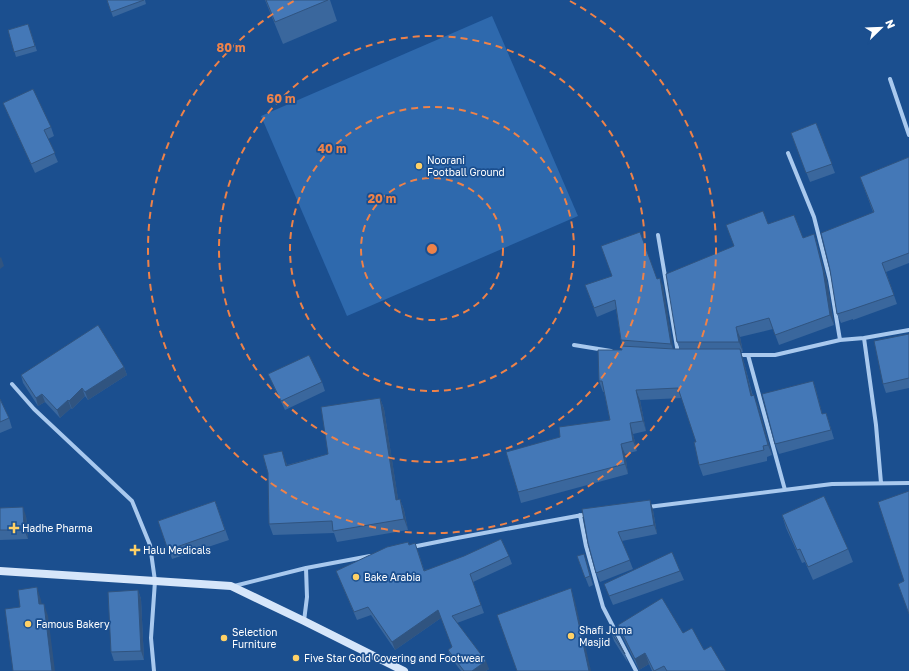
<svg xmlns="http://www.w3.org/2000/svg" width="909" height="671" viewBox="0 0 909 671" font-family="'Golos Text',sans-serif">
<rect width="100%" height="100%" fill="#1b4f8f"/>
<path fill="#2e69ad" d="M492,16L578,216L347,316L261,116Z"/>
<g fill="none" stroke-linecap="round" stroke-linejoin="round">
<path stroke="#a9c9ee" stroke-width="4" d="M890,79L909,135
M788,153L814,217L830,280L840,340
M658,235L678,353
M864,338L909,330
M574,345L611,351
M738,355H775L840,340L864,338L876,425L881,483
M748,355L785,490
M12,384L34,409L132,501L150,545L155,581L151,638L154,671
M648,507L832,484L909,483
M580,515L586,546L603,607L636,671
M412,547L457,538L588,514
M234,586L306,568L370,556
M304,621L307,597L306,568"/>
<path stroke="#d6e6fa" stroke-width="8" d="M0,571L155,581L231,586L304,621L404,671"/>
</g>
<path fill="#3a679d" d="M107,0H145L146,4L113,17Z
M265,0H330L337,21L283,44Z
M28,24L37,51L16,57L8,30Z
M3,103L51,127L54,136L48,139L58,162L35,173L7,112Z
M816,123L835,173L810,182L791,133Z
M909,157V263L886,272L897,304L853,320V319L841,323L837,314L830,270L873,212L860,177Z
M768,224L803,238L814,234L817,244L827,281L834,325L779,345L773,329L740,337L743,352H741L743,359L753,396L758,405L772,455L767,457V461L703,476L699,465L696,442L682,398L640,400L646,431L633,434L637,451L625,454L628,474L521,503L518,492L560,437L610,420L604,392H603L599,381L622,350L623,346L621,340L616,309L597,317L585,285L657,279L663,286L673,349H680L677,342L734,247Z
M909,334V388L886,393L883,384Z
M124,367L127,375L88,400L85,396L72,409L71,408L60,418L45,402L38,406L23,383L21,375Z
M268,374L322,382L325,391L285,410L272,383Z
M813,381L816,390L822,414L826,413L829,422L834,439L779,454L775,444Z
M380,398L384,409L398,499H400L404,510L408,530L337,542L334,533L273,535L269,524L286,462L287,465L328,454Z
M0,399L9,418L12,428L0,433Z
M650,500L653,510L657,534L622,541L633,569L600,582L596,573L588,543Z
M215,501L229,540L172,559L158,521Z
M0,508L26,516L28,539L0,540Z
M782,515L848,549L853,562L813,580L805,562L802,563L786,528Z
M408,542L409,544L418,551L424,570L509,556L512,564L473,582L484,613L457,623L489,669L486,671H461L451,658L448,650L452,647L441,618L395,650L371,615L357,620L336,571Z
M577,556L587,563L593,585L589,587Z
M680,571L684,580L613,605L604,584Z
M138,590L141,599L144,660L114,661L111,652Z
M618,625L683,633L704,650L726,671H652L649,664L639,670L622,636Z
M611,632L625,654L628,663L614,641Z"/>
<path fill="#305480" d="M814,234L817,244L827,281L834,325L830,315Z
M1,257L4,266L0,269V258Z
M660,278L663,286L674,352L671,344Z
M736,327L740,337L743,352L739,342Z
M740,349L743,359L755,406L751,396Z
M124,367L127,375L88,400L85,392Z
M813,381L816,390L825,423L822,414Z
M82,388L85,396L72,409L69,401Z
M636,390L640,400L646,431L643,421Z
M42,394L45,402L38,406L36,398Z
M754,395L758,405L772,455L768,445Z
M380,398L384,409L400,511L396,500Z
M68,400L71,408L60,418L57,410Z
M630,423L633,434L637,451L633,441Z
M621,444L625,454L628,474L625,464Z
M282,451L286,462L290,477L286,466Z
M400,499L404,510L408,530L404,519Z
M650,500L653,510L657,534L654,525Z
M23,507L26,516L28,539L24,530Z
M584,554L587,563L593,585L590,576Z
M37,587L41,600L44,617L39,604Z
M571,588L575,601L591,671H589Z
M138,590L141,599L144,660L141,651Z
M44,604L48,616L55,671H52Z
M438,610L441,618L395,650L392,642Z
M645,653L649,664L639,670L635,659Z
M486,661L489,669L486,671H472Z"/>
<path fill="#4478b7" stroke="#305480" d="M107,0H144L111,12Z
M266,0H328L275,22Z
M28,24L35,46L14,52L8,30Z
M33,89L51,127L44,130L55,153L31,164L3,103Z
M816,123L832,164L806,173L791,133Z
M909,157V253L882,263L894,295L850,310L837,314L830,270L821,233L874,212L860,177Z
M763,211L768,224L794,215L803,238L814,234L823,270L830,315L775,335L769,318L736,327L739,342H677L666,274L734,246L726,225Z
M640,232L657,279L660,278L671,344L621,340L615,300L594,308L585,285L612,276L601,246Z
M98,325L124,367L85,392L82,388L69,401L68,400L57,410L42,394L36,398L21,375Z
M909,334V378L883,384L874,341Z
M621,346L674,349H740L751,396L754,395L768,445L763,446L764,450L699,465L694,442H696L678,388L636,390L643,421L630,423L633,441L621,444L625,464L518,492L506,452L560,437L559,427L610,420L602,381H599L598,350H622Z
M309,355L322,382L281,401L268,374Z
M813,381L822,414L826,413L831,430L775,444L762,394Z
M380,398L396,500L400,499L404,519L333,531L332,521L269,524L268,473L263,455L282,451L286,466L328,454L321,407Z
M0,399L9,418L0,422Z
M909,491V614L898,584L904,581L878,502Z
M824,496L848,549L808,567L800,549L797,550L782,515Z
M650,500L654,525L618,532L630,560L596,573L588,543L582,509Z
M215,501L225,530L168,550L158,521Z
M23,507L24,530H0V508Z
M501,539L509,556L470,574L481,605L452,616L486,661L472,671H464L448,650L452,647L438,610L392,642L368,607L354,612L336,571L387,547L408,542L409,545L415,543L424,571L464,556Z
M672,552L680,571L609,596L604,584Z
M584,554L590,576L585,578L577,556Z
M37,587L39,604H44L52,671H13L5,609L20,607L18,590Z
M571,588L589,671H517L497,615Z
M138,590L141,651L111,652L108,592Z
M662,598L683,633L692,628L704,650L711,646L726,671H667L664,666L654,671L645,653L635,659L618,625Z
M613,631L625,654L611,632Z"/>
<g fill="none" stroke="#ee8249" stroke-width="2" stroke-dasharray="7 5">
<circle cx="432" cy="249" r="71"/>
<circle cx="432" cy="249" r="142"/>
<circle cx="432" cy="249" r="213"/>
<path d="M570 1A284 284 0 1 1 294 1"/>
</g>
<g fill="#ffd166" stroke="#1b4f8f" stroke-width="1.5">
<circle cx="419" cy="166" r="4"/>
<path d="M12 522h4v4h4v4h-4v4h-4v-4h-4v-4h4z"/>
<path d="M133 544h4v4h4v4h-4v4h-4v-4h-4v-4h4z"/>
<circle cx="356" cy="577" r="4"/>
<circle cx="28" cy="624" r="4"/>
<circle cx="571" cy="636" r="4"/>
<circle cx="224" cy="638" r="4"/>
<circle cx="296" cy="658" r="4"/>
</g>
<g text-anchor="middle" stroke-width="3.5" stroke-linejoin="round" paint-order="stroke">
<g font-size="10" fill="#fff" stroke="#1b4f8f" text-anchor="start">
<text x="427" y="164">Noorani<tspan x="427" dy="12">Football Ground</tspan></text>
<text x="22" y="532">Hadhe Pharma</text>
<text x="143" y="554">Halu Medicals</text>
<text x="364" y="581">Bake Arabia</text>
<text x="36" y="628">Famous Bakery</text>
<text x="579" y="634">Shafi Juma<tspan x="579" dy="12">Masjid</tspan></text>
<text x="232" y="636">Selection<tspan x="232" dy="12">Furniture</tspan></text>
<text x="304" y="662">Five Star Gold Covering and Footwear</text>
</g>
</g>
<circle cx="432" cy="249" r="6" fill="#ee8249" stroke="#1b4f8f" stroke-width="2"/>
<g font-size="12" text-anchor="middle" font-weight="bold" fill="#ee8249" stroke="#1b4f8f" stroke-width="3.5" stroke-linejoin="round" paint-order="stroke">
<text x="231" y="52">80 m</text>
<text x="281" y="103">60 m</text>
<text x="332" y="153">40 m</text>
<text x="382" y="203">20 m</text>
</g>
<g transform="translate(881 28) rotate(67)" stroke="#1b4f8f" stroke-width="3" paint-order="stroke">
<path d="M0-3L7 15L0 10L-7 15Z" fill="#ffffff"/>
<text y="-6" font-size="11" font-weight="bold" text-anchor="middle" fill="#ffffff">N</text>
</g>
</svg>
